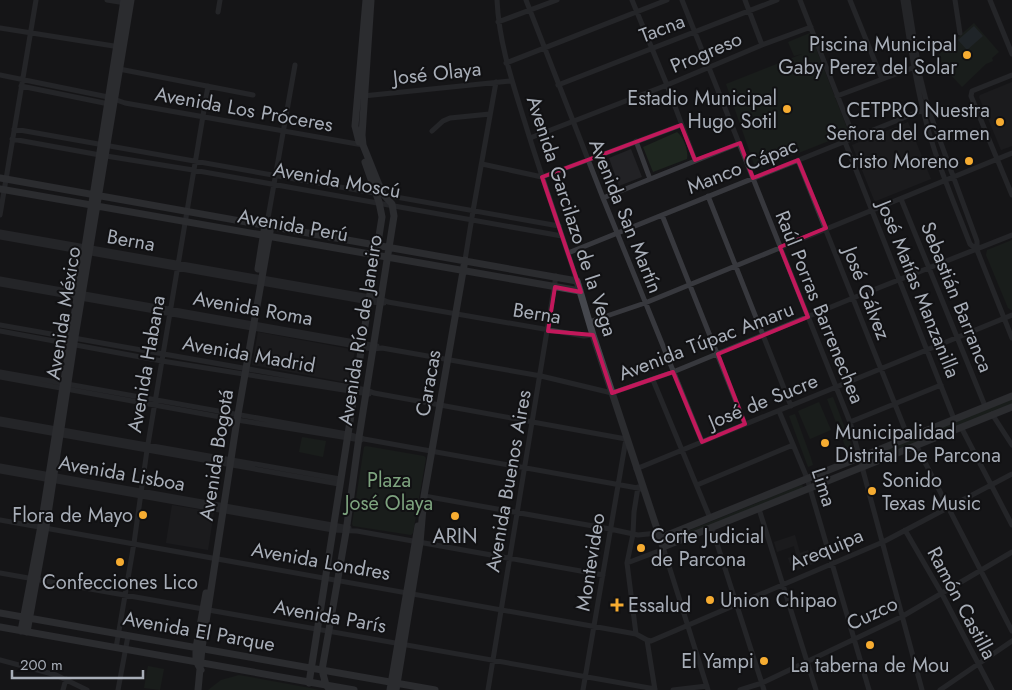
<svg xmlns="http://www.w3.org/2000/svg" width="1012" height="690" viewBox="0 0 1012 690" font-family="Jost,sans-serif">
<rect width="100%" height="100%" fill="#161618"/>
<path fill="#222225" d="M1012,82V146L1001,150L979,97L980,95Z
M908,122L931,179L876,201L874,200L852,145Z
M631,149L642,177L619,186L609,158Z
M258,332L355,350L349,383L252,365Z
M172,505L214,512L208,550L166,543Z
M795,535L800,553L808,550L813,564L793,572L788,558L796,555L794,546L777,552L774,542Z"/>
<path fill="#1e261f" d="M974,23L999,52L992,58L993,61L986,64L962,87L935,58Z
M810,33L849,133L756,170L726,84L802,54L794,56L788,42Z
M677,132C683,136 689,151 687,159L653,172L643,147Z
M1012,240V310H1011L1008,308L986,255L987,250Z
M833,397L853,449L847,451L827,399Z
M1012,399V405L868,461L869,457Z
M819,402L831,430L810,439L798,411Z
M795,414L811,458L813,465L808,467L789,416Z
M302,437L326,441L323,457L299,452Z
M366,446L424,456L426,458L413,533L411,535L353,526L352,524L364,447Z
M801,485L803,486L802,489L669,543L668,539Z
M148,666L164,669L160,690L144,688Z
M239,675L310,688L319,690H208L221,680Z"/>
<path fill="#2c363c" d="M974,26L983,36L967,50L958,40Z"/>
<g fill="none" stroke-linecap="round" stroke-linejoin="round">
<path stroke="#37383d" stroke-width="5" d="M107,0L126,3
M497,0C499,44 513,84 526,126C542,178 560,229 577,281
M526,0L603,198L702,442
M632,0L667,85L695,160
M682,0L850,422L922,690
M745,0L762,45
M800,0L854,138
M850,0L882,79
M903,0C909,37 914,74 923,110C934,156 953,200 970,244L977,250
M908,0L920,76L928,108L977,241V250L1012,338
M955,0L960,33
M990,0L1012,54
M218,12L220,0
M498,22L557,0
M0,28L120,47
M506,63L667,0
M119,69L253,95
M0,75L108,97L125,103L363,145
M1012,75L972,91L971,96L1012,195
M558,85L777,0
M21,86L109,104
M363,96L511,81
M837,96L915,67
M14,129L559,226
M432,131L443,121L450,118L490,114
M530,138L667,85L762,45L811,27
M12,139L100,155L193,170L562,236
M636,141L650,179
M845,142L954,419
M798,160L908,437
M482,164L542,177L681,125
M708,196L791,406
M603,198L740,143
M901,199L985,406
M0,215L36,0
M662,215L745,424
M265,225L268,218L295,65
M0,232L370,297L381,299L388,302L584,336L593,335
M0,237L369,302L384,303
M568,253L928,108
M465,260L473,211L496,82
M0,279L377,346
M0,284L373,349L382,348L541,376L612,393L673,372L853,298L1012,235
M589,322L645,303L1012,153
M0,325L367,390L374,393L626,439L583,690
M0,331L162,361L369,394
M0,372L347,434L364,439L643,489
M0,377L237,420L361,440
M653,380L710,518
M779,411L807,478L869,690
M992,414L1012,445
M0,419L340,479
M850,422L941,385
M0,424L339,484
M961,427L1012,525
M916,445L1012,631
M0,466L349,528
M636,469L1012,315
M0,471L333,530L357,531L603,575
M697,485L793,445
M638,487L634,512L633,534L627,563L636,634L647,640L655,690
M424,496L610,529L638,535L658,533
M759,509L816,690
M0,520L636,634
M712,528L764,690
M905,530L942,594L992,690
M663,547L708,690
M627,563L664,549
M0,573L655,689
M647,640L651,641L883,542L1012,474
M116,648L134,543L147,450L208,86
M0,660L56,675L87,690
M63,690L66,679
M118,690L128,636
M488,690L556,276
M673,690L707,686
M740,690L762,683L903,616L1012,552
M940,690L1012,641"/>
<path stroke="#45474d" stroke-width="7" d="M359,142L355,126L366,0
M0,178L577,281L593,335L663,547L1012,407
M0,189L580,291
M258,269L265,225
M660,538L1012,396
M0,613L435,690
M0,627L354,690
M21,631L41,526L124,0
M27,632L46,527L74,343L131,0
M201,670L196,661V648L206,593
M309,683L382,217L379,202L365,162
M198,690L202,648L237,420L271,226
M330,690L326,685L322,670L346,532L359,437L394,216L392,204L383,194L379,185L363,145L362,135L371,0
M390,690L418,526
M396,690L420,543L424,496L465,260"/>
</g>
<path d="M0 0H1012V690H0ZM681,125L695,160L740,143L753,178L798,160L826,228L780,247L808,317L718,354L745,424L702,442L673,372L612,393L593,335L548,331L555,287L581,292L542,177Z" fill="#161618" fill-opacity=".55" fill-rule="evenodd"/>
<path fill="none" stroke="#c2185b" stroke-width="4" stroke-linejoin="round" d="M681,125L695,160L740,143L753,178L798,160L826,228L780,247L808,317L718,354L745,424L702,442L673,372L612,393L593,335L548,331L555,287L581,292L542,177Z"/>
<g fill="#f6ac31" stroke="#111113" stroke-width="2">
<circle cx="967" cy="55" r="5"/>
<circle cx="787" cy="109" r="5"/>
<circle cx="1000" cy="122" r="5"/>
<circle cx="969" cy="161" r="5"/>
<circle cx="825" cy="443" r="5"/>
<circle cx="872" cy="491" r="5"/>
<circle cx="143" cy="515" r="5"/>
<circle cx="455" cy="516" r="5"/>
<circle cx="641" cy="548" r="5"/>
<circle cx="120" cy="562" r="5"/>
<circle cx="710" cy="600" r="5"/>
<path d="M614.5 597.5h5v5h5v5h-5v5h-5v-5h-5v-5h5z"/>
<circle cx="870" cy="645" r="5"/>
<circle cx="764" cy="661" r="5"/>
</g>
<g text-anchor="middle" stroke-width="4" stroke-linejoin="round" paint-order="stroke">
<g font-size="20" fill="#a8aeb8" stroke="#111113">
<text transform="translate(662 28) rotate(-21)" y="7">Tacna</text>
<text transform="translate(706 52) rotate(-23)" y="7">Progreso</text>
<text transform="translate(437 73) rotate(-6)" y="7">José Olaya</text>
<text transform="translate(244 109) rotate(10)" y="7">Avenida Los Próceres</text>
<text transform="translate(742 166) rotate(-22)" y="7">Manco Cápac</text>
<text transform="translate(337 180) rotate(10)" y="7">Avenida Moscú</text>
<text transform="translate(572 216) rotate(72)" y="7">Avenida Garcilazo de la Vega</text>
<text transform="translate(626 216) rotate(68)" y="7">Avenida San Martín</text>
<text transform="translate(293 225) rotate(10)" y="7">Avenida Perú</text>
<text transform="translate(131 240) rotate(10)" y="7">Berna</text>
<text transform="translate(919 289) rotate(68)" y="7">José Matías Manzanilla</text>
<text transform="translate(867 293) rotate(69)" y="7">José Gálvez</text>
<text transform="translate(957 297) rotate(68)" y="7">Sebastián Barranca</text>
<text transform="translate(820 307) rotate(68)" y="7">Raúl Porras Barrenechea</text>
<text transform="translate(253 308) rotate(10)" y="7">Avenida Roma</text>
<text transform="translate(63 313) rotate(-81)" y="7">Avenida México</text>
<text transform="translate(537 313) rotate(9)" y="7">Berna</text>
<text transform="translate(360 330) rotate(-81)" y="7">Avenida Río de Janeiro</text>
<text transform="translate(706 341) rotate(-21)" y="7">Avenida Túpac Amaru</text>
<text transform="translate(249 354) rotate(10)" y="7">Avenida Madrid</text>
<text transform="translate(146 364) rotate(-80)" y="7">Avenida Habana</text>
<text transform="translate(428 383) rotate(-80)" y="7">Caracas</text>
<text transform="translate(763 401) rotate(-22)" y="7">José de Sucre</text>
<text transform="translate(216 455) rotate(-81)" y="7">Avenida Bogotá</text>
<text transform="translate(122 473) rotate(10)" y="7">Avenida Lisboa</text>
<text transform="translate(508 481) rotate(-80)" y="7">Avenida Buenos Aires</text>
<text transform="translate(824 487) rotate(72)" y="7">Lima</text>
<text transform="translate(826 549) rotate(-23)" y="7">Arequipa</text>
<text transform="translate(321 561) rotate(10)" y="7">Avenida Londres</text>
<text transform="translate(590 562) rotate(-81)" y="7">Montevideo</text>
<text transform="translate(962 603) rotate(62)" y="7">Ramón Castilla</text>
<text transform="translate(872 613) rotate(-25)" y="7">Cuzco</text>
<text transform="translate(330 616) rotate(10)" y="7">Avenida París</text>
<text transform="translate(199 631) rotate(10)" y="7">Avenida El Parque</text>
</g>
<g font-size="20" fill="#a8aeb8" stroke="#111113" text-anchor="end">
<text x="957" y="51">Piscina Municipal<tspan x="957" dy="23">Gaby Perez del Solar</tspan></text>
<text x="777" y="105">Estadio Municipal<tspan x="777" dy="23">Hugo Sotil</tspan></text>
<text x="990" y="117">CETPRO Nuestra<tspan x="990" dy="23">Señora del Carmen</tspan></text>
<text x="959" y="168">Cristo Moreno</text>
<text x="835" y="439" text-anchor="start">Municipalidad<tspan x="835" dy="23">Distrital De Parcona</tspan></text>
<text x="882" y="487" text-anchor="start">Sonido<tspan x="882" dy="23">Texas Music</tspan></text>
<text x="133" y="522">Flora de Mayo</text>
<text x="455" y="543" text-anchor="middle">ARIN</text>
<text x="651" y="543" text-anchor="start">Corte Judicial<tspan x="651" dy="23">de Parcona</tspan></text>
<text x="120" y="589" text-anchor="middle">Confecciones Lico</text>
<text x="720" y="607" text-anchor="start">Union Chipao</text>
<text x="628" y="612" text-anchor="start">Essalud</text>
<text x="754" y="668">El Yampi</text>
<text x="870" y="672" text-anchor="middle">La taberna de Mou</text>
</g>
<g font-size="20" fill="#7ea47f" stroke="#111113">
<text x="389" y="487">Plaza<tspan x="389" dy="23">José Olaya</tspan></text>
</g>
</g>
<path d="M12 670v8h131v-8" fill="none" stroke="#a8aeb8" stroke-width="2.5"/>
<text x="20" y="670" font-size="15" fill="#a8aeb8" stroke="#111113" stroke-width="4" paint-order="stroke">200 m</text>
</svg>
